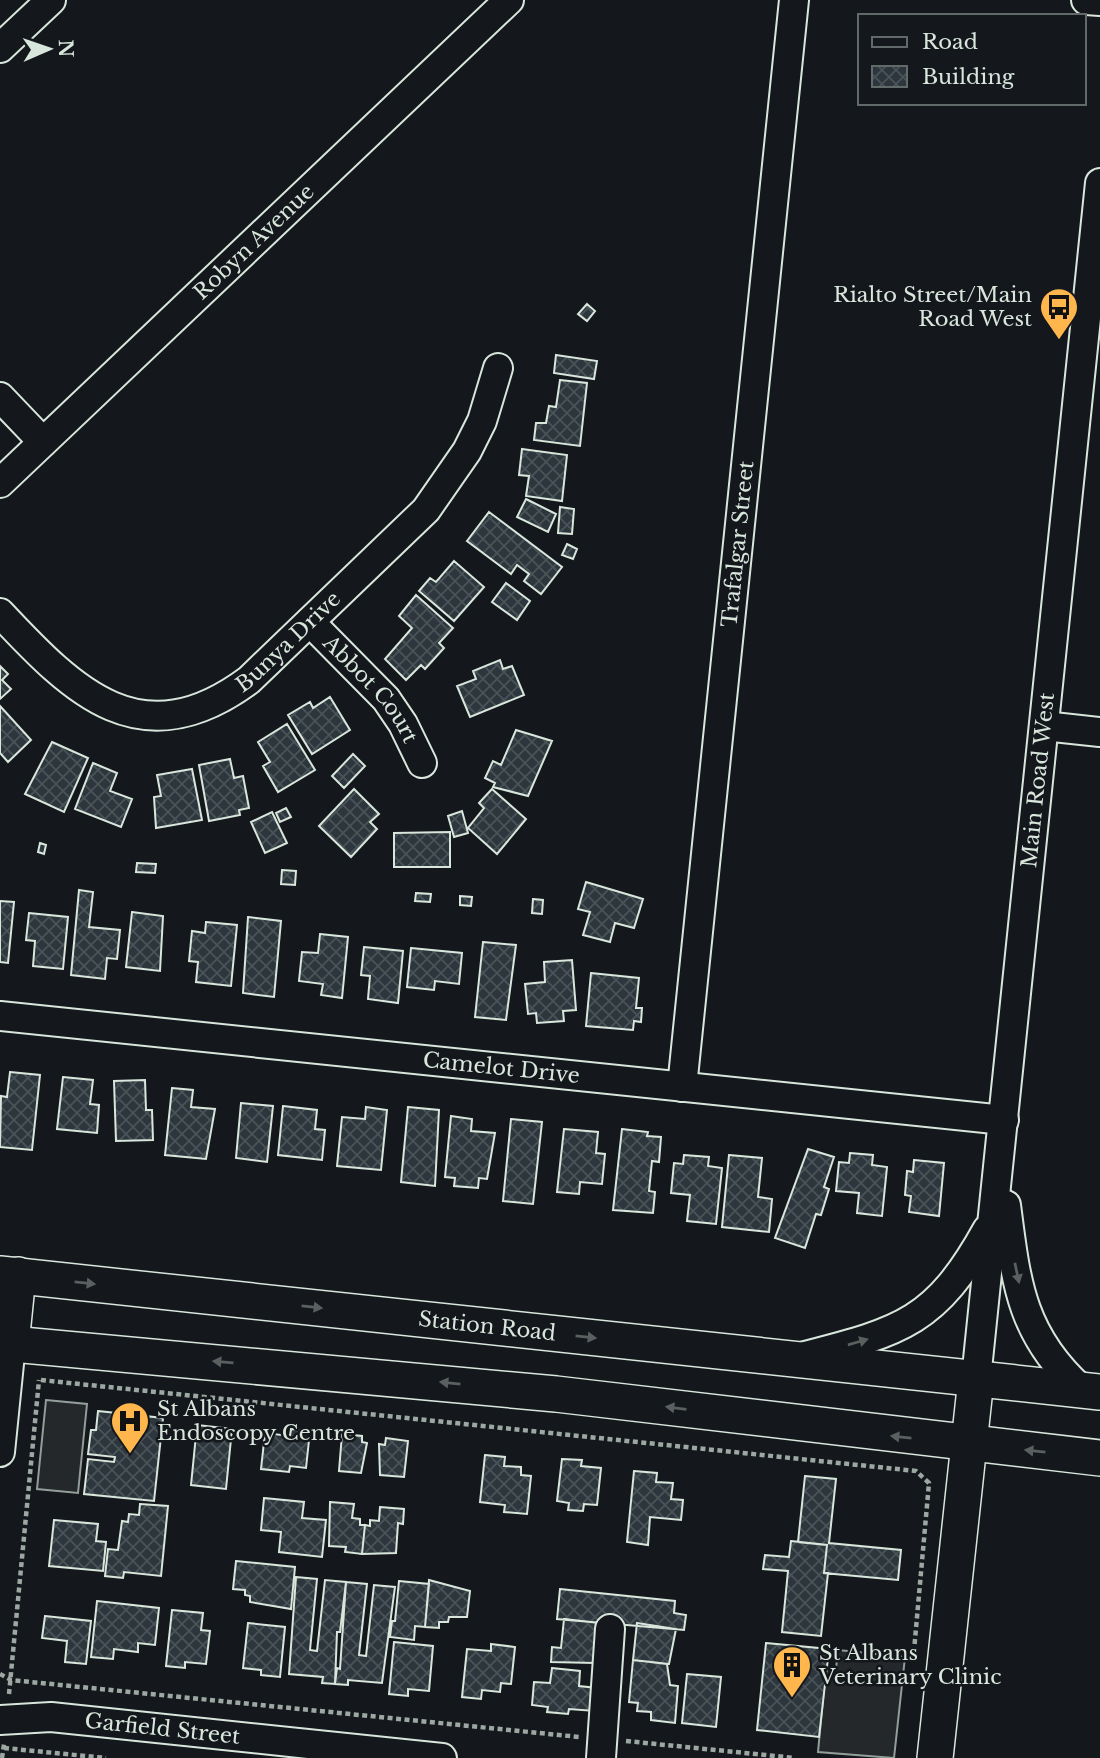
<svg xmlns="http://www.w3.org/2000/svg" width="1100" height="1758" viewBox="0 0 1100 1758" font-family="'Libre Baskerville',serif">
<defs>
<pattern id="building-cross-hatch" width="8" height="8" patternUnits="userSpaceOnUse" patternTransform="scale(1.75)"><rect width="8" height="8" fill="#2c363c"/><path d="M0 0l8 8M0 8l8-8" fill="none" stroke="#4a5358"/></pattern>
</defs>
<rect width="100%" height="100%" fill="#14181c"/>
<path fill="#24282b" stroke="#939e99" stroke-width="2" d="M46,1400L87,1404L78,1493L37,1489Z
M838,1650L905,1657L894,1758L818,1752L826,1668L836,1669Z"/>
<path fill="url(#building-cross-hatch)" stroke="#d8e6dc" stroke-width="2" d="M587,304L595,311L587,321L578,314Z
M556,355L597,361L594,379L554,373Z
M560,380L587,383L580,446L534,440L536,423H546L549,406L556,407Z
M522,449L567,455L562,501L526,496L529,476L519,475Z
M526,499L556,514L548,532L517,517Z
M560,507L574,509L572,534L558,533Z
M489,512L562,567L541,594L524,581L529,574L517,565L511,574L467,541Z
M567,544L577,549L573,559L562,555Z
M454,561L484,587L454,621L419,591L430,578L436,582Z
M506,583L530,601L517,620L492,602Z
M416,595L453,628L439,643L444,648L425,669L421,665L406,680L385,659L412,628L399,616Z
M500,660L503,669L512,666L524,695L470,717L457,686L476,679L473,671Z
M0,666L8,674L2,680L11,689L0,699Z
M330,697L350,730L312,754L288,715L310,702L313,708Z
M0,706L31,740L8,762L0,753Z
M287,724L315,770L278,792L263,766L270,762L258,742Z
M516,730L552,741L528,796L493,787L495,783L485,778L493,761L501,765Z
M52,742L88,758L64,812L25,794Z
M353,754L365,766L344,788L332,776Z
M230,759L234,778L243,776L249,808L239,810L240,815L209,821L199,765Z
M93,763L117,773L110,791L132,799L121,827L75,809Z
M192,769L202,820L156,828L154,797L161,796L157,775Z
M354,789L379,814L370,822L377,829L351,857L319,826Z
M492,789L526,819L497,854L468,828L484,808L479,803Z
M286,808L291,817L280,822L276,813Z
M462,811L468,833L454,837L448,816Z
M272,812L287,843L265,853L251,822Z
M450,832V867H394V833Z
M40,843L46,845L44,854L38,852Z
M137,863L156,864L155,873L136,872Z
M282,870L296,871L295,885L281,884Z
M586,882L643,899L634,928L615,923L610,942L583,935L590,912L578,909Z
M79,890L93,892L89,927L120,930L117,959L107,958L105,979L71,975Z
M416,893L431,894L430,902L415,901Z
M460,896L472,897L471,906L460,905Z
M533,899L543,900L542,914L532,913Z
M0,901L14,902L8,963L0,962Z
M132,912L163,916L160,971L126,967Z
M29,913L68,917L63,969L33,966L35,941L26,940Z
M248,917L281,921L274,997L243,993Z
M206,922L237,925L231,986L196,982L198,962L189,961L192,931L205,933Z
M320,934L348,937L342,998L321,995L323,984L299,981L302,952L318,953Z
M483,942L516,945L506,1020L475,1017Z
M364,947L403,951L398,1003L368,999L370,976L361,975Z
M411,948L462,953L459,984L435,981L434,990L407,987Z
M572,960L576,1010L563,1011L564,1021L537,1023L536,1013L528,1014L525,984L545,982L544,962Z
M591,973L639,978L636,1008H642L641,1022L634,1021L633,1030L586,1026Z
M10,1072L40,1075L32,1150L0,1147L1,1096L7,1097Z
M63,1077L93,1080L90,1104L99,1105L97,1133L57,1129Z
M145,1080L146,1110H152L153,1140L116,1141L114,1081Z
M172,1088L193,1090L191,1107L215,1109L206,1159L165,1155Z
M241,1103L273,1106L267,1162L236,1158Z
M283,1106L317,1110L315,1129L325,1130L322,1160L278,1155Z
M366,1107L387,1110L381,1170L337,1166L342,1117L365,1119Z
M408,1107L439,1110L435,1186L401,1182Z
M451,1116L472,1119L471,1131L495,1133L487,1179L479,1178L478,1188L454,1186L455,1178L445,1177Z
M511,1119L542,1122L533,1204L503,1201Z
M564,1129L598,1132L596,1153L605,1154L602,1184L580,1182L579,1194L557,1192Z
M622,1129L648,1132L647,1136L661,1137L659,1162L652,1161L649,1191L655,1192L653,1213L613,1210Z
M808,1149L834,1157L824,1187L829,1189L821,1215L816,1214L805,1248L775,1238Z
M850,1153L873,1155L872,1165L887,1167L882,1216L857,1213L859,1193L836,1191L839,1162L849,1163Z
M684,1155L709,1157L708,1166L722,1168L716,1224L687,1221L690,1195L671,1193L674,1163L683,1164Z
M729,1155L762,1158L758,1197L772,1199L769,1232L722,1227Z
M914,1160L944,1163L939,1216L909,1212L911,1196L905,1195L907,1171L913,1172Z
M98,1411L163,1418L154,1501L84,1494L88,1459L114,1462L115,1457L88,1454L91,1430H96Z
M197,1425L232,1429L226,1489L191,1485Z
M291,1429L310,1431L306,1468L290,1466L289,1472L261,1469L265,1433L290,1436Z
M342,1434L362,1436V1442L367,1443L361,1473L339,1471Z
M386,1438L408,1441L404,1477L380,1475L379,1444L385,1445Z
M485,1455L505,1457L504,1466L521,1467V1475L531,1476L527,1514L504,1512L505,1505L480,1502Z
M562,1459L582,1460L581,1466L601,1468L597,1505L584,1504L583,1511L568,1510L569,1503L557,1501Z
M634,1471L657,1473L656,1482L673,1483L671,1499L683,1500L681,1520L650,1517L648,1545L627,1542Z
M805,1476L836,1479L829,1543L901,1550L898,1580L824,1573L827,1545L798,1542Z
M264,1498L304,1502L302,1518L326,1520L322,1557L279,1552L281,1532L261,1530Z
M330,1502L354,1504L352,1518L360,1519V1525H365L362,1554L345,1552L346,1547L329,1546Z
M140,1504L168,1506L161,1576L124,1572L123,1578L105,1576L108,1549L118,1550L122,1521L128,1522L129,1514L139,1515Z
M380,1507L404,1509L403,1524L398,1523L396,1553L362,1554L365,1525L370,1526V1520L379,1521Z
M54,1520L98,1524L96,1541L106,1542L103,1571L49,1566Z
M791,1541L827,1545L824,1573H828L821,1636L782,1632L788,1571L763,1569L765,1555L789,1557Z
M236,1561L295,1567L291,1609L250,1602V1596L245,1595V1590L233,1589Z
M296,1577L317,1579L310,1650L317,1651L325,1580L346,1582L340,1632H337L335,1684L322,1683L323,1677L289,1674Z
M429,1580L470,1591L467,1617H449L448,1622H439V1628L425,1627Z
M399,1581L429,1584L425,1627L415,1626L414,1640L390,1637L392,1621H395Z
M346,1582L367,1584L359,1655L366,1656L374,1585L395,1587L382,1683L348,1680V1685L335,1684L337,1668L340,1669Z
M560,1589L675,1601L674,1613L686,1615L684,1630L557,1619Z
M97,1601L159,1608L155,1645L138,1643V1652L114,1649L113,1659L91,1657Z
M172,1610L203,1613L201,1630L210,1631L206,1664L185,1662V1668L166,1666Z
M45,1616L91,1621L86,1664L65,1662L67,1641L42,1638Z
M564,1619L599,1623L595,1663L551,1662L552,1647L561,1648Z
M248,1623L285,1627L280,1677L261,1675V1670L243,1668Z
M637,1623L676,1629L669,1664L633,1660Z
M394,1642L433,1646L429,1691L408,1689V1696L389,1694Z
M766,1643L829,1649L819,1737L757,1730Z
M491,1644L515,1647L511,1684L501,1683L500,1692L482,1690L481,1699L462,1697L467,1649L491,1651Z
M633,1660L667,1664L670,1685L678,1686L675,1723L651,1720V1712L637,1711L638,1703L629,1702Z
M552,1668L580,1671L579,1686L597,1688L595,1711L569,1709L568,1714L547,1712L548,1707L532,1705L534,1682L550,1683Z
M687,1674L721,1677L716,1727L682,1723Z"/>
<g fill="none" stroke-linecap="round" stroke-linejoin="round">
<defs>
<g id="minor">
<path d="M1086,0L1100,1"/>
<path d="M0,48L51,0"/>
<path d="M0,397L43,442"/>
<path id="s1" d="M0,483L509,0"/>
<path id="s2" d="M0,613C74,692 141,760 249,680L426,510L467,451L482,421L498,368"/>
<path id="s3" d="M310,622L386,699L403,724L422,763"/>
<path d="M1044,726L1100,732"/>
<path id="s4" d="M0,1016L1004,1120"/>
<path id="s5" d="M682,1087L794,0"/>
<path d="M1006,1205C1016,1283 1021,1335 1082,1390"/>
<path d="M805,1356C902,1331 936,1322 987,1230"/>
<path id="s6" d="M976,1379L1100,183"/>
<path d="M0,1452L11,1344"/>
<path id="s7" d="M0,1720L51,1717L442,1758"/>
<path d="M601,1758L610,1629"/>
</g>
<g id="major">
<path id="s8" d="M0,1274L1100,1392"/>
<path d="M0,1343L556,1394L1100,1458"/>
<path d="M11,1344L18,1275"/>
<path d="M935,1758L976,1379"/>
</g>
</defs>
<use href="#minor" stroke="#d8e6dc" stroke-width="32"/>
<use href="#major" stroke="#d8e6dc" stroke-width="38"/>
<path stroke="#9da8a2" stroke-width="4.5" stroke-dasharray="5 3.5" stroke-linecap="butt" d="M41,1380L916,1471L929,1483L913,1662
M0,1674L11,1680L579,1737
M9,1694L39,1380
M626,1741L795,1758
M4,1748L106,1758
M2,1758L4,1744"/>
<use href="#minor" stroke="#14181c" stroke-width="28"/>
<use href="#major" stroke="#14181c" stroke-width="35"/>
</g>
<defs><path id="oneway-solid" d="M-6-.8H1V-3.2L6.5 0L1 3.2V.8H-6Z" transform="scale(1.75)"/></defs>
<g fill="#59605f">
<use href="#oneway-solid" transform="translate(1017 1273) rotate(78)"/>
<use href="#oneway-solid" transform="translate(85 1283) rotate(6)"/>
<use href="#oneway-solid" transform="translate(312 1307) rotate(6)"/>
<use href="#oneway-solid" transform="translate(586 1337) rotate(6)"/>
<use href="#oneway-solid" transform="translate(858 1342) rotate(-16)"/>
<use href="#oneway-solid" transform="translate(223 1362) rotate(-175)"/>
<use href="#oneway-solid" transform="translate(450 1383) rotate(-174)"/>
<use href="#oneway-solid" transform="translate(676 1408) rotate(-173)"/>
<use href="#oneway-solid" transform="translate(901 1437) rotate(-174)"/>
<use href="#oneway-solid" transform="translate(1035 1451) rotate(-174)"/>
</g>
<defs>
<symbol id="bus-pin" viewBox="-11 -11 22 30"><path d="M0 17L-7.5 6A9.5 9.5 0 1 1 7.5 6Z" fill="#ffb74d" stroke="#14181c"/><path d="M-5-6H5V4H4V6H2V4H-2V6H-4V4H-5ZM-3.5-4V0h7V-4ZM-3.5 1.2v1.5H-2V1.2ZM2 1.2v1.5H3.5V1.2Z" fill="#111"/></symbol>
<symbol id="hospital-pin" viewBox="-11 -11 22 30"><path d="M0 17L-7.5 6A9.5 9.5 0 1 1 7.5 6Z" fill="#ffb74d" stroke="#14181c"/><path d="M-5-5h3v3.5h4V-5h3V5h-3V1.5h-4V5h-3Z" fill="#111"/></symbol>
<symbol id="building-pin" viewBox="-11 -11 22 30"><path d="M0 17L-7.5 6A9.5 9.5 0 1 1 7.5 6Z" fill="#ffb74d" stroke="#14181c"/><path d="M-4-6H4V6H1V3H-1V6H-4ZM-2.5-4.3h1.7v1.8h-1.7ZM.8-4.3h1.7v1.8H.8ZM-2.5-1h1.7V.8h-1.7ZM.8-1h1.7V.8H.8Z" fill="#111"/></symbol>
</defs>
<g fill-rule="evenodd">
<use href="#bus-pin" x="1037" y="285" width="44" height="60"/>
<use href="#hospital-pin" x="108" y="1399" width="44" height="60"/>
<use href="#building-pin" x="770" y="1643" width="44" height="60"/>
</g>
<g text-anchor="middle" stroke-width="5" stroke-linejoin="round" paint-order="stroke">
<g font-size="21" fill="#d8e6dc" stroke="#14181c">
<text dy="7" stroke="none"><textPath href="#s1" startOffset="350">Robyn Avenue</textPath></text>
<text dy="7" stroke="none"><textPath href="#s5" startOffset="546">Trafalgar Street</textPath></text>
<text dy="7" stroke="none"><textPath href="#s2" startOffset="348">Bunya Drive</textPath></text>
<text dy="7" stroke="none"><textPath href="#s3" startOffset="91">Abbot Court</textPath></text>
<text dy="7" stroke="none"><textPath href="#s6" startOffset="602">Main Road West</textPath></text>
<text dy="7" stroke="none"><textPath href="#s4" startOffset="504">Camelot Drive</textPath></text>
<text dy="7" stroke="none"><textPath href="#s8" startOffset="490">Station Road</textPath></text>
<text dy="7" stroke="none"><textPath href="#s7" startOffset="163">Garfield Street</textPath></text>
</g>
<g font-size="21" fill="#d8e6dc" stroke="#14181c" text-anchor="start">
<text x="1032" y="302" text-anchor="end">Rialto Street/Main<tspan x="1032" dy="24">Road West</tspan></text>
<text x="157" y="1416">St Albans<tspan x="157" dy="24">Endoscopy Centre</tspan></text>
<text x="819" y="1660">St Albans<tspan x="819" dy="24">Veterinary Clinic</tspan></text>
</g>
</g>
<rect x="858" y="14" width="228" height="91" fill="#14181c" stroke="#626a69" stroke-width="2"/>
<rect x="872" y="37" width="35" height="10" fill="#14181c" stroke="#626a69" stroke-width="2"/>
<text x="922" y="49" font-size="21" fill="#d8e6dc">Road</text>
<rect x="872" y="66" width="35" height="21" fill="url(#building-cross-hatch)" stroke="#626a69" stroke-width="2"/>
<text x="922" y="84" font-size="21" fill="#d8e6dc">Building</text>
<g transform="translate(49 49) rotate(88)" stroke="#14181c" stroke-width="5" paint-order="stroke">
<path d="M0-5L12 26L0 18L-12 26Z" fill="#d8e6dc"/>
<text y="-10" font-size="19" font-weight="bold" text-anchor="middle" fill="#d8e6dc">N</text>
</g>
</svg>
